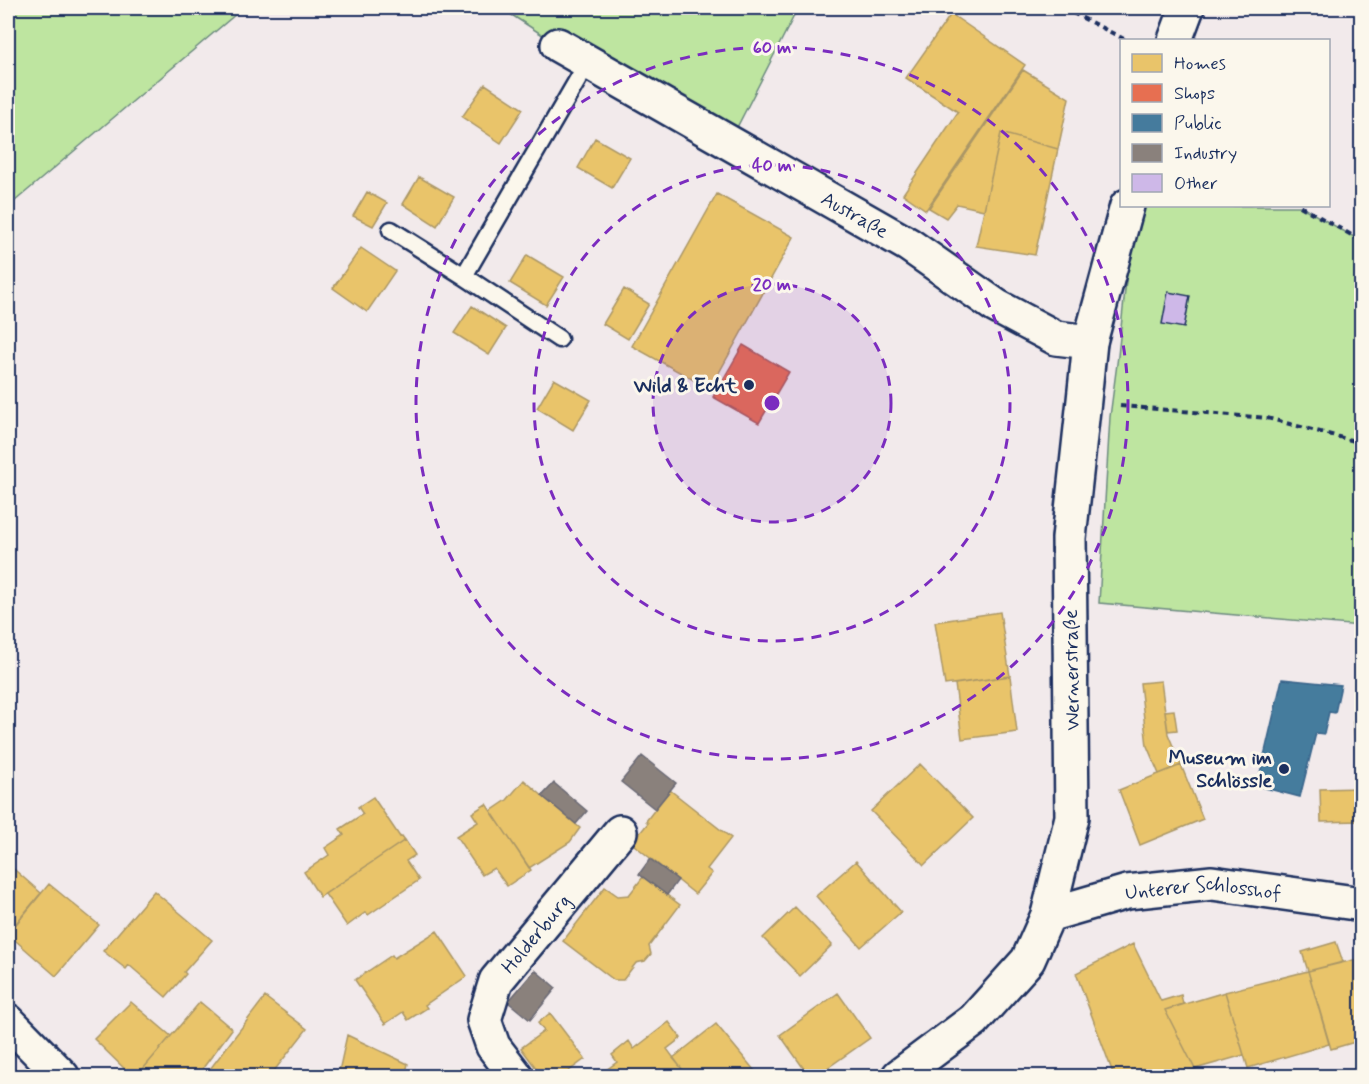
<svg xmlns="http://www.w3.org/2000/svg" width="1369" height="1084" viewBox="0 0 1369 1084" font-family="Mynerve,sans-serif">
<rect width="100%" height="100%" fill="#f2eaeb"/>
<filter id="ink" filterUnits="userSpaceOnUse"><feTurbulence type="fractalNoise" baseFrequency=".0167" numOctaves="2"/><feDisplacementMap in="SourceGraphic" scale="12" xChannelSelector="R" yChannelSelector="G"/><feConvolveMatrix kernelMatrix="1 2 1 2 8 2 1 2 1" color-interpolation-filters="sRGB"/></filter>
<g filter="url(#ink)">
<path fill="#bee5a0" stroke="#6c8a7f" stroke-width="1.5" d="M8,8H243L8,207Z
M501,8H798L729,143L558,45Z
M1134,206H1300L1361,241V626L1099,603L1110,417L1118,356Z"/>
<path fill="#e9c46a" stroke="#ab9766" stroke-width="1.5" d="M951,14L1025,65L926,210L903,194L958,112L906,78Z
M1023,70L1069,98L1058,149L1001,133L984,210L957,204L946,218L929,208Z
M485,84L523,109L501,143L462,117Z
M1001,133L1058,149L1035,255L976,246Z
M595,138L630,158L612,188L578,168Z
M419,177L454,197L437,226L403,204Z
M367,192L387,203L373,226L353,216Z
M717,194L794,237L710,389L632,346Z
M361,248L395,271L367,312L333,288Z
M527,255L564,277L546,305L510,283Z
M624,289L649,304L628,339L603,324Z
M472,306L506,328L489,355L454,333Z
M554,379L591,400L573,430L537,408Z
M1000,612L1010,676L945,685L935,622Z
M1010,676L1017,732L962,739L955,684Z
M1161,681L1168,734L1181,765L1159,774L1147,746L1140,683Z
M1174,710L1177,730L1168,731L1165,711Z
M1362,721V792L1359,793L1353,722Z
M920,764L973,818L924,865L871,811Z
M1181,765L1203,819L1140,845L1119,790Z
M524,780L580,828L570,842L529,868L491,811L507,800Z
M1359,788V821L1321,822L1320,789Z
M670,790L731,838L707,869L712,873L695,894L629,841L637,831L640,833L648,823L646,821Z
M373,797L400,837L402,836L405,840L320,897L304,872L329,855L325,848L344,835L340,829L363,814L358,807Z
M486,804L531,870L507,886L494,868L482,875L456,836L478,822L472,813Z
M405,840L415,855L406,861L419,880L368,915L366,912L347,926L325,894Z
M856,861L901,912L861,947L816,896Z
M8,864L41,893L8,933Z
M643,877L680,905L649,946L651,954L645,961L636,963L623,980H614L563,941L605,887L618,896L629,895Z
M49,884L99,925L56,976L8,934Z
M154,891L212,940L184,972L186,974L166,997L129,965L126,969L103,951Z
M795,907L832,945L800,976L763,938Z
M437,931L467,976L425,1005L427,1008L408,1020L403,1012L385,1024L355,980L392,955L394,958Z
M1336,942L1343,962L1308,971L1302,952Z
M1133,944L1161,1001L1181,995L1183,1004L1165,1010L1195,1069L1170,1076H1114L1076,973Z
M1362,958V1040L1331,1049L1308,971Z
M1308,971L1329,1044L1248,1068L1225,992Z
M1225,992L1244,1055L1195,1069L1165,1010Z
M838,993L870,1038L816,1076H809L780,1035Z
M265,997L307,1029L270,1076H220L210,1069Z
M131,1002L171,1036L137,1076H132L94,1039Z
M200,1002L232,1029L203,1068L212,1076H137Z
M550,1013L585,1059L562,1076H542L521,1048L544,1031L538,1023Z
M669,1022L681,1038L667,1049L687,1076H604L602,1073L617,1062L612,1055L629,1041L634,1049Z
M716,1024L759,1076H688L673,1058Z
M347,1035L408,1064L405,1076H338Z"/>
<path fill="#e76f51" stroke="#aa5c55" stroke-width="1.5" d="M743,345L789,372L759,423L713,397Z"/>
<path fill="#457b9d" stroke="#38648a" stroke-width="1.5" d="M1282,679L1341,685L1335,713L1329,712L1324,734L1316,733L1300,797L1257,786Z"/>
<path fill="#8a817c" stroke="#696873" stroke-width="1.5" d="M642,756L676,783L655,809L621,782Z
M554,783L587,811L576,824L542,796Z
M650,859L678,880L667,895L639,874Z
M535,970L556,988L530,1020L508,1002Z"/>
<path fill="#ceb8e8" stroke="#1b2f5e" stroke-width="1.5" d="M1168,292L1190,296L1184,328L1162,324Z"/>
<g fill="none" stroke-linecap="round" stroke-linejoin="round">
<defs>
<path id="lane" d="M391,230L464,276L588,62
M464,276L559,339"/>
<g id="street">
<path d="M1175,40L1187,8"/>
<path id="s1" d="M558,45L909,245L996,306L1056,338L1090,342"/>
<path id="s2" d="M1048,915L1127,892L1212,883L1362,904"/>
<path id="s3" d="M516,1076L493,1046L484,1020L496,981L620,832"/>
<path d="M899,1076L974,1020L1028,960L1048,915L1072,817L1069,538L1084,400L1090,342L1127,206"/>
</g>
<path id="secondary" d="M8,1021L62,1076"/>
</defs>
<use href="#lane" stroke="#1b2f5e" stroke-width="21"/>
<use href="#street" stroke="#1b2f5e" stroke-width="38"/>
<use href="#secondary" stroke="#1b2f5e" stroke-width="38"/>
<path stroke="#1b2f5e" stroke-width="4" stroke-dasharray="6 4.5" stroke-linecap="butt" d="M1063,8L1126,40
M1300,206L1362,241
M1120,406L1267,418L1362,443"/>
<use href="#lane" stroke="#fbf7ec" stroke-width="16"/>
<use href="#street" stroke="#fbf7ec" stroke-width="33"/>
<use href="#secondary" stroke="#fbf7ec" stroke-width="33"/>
</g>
</g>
<circle cx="772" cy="403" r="119" fill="#7b2cbf" fill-opacity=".12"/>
<g fill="none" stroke="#7b2cbf" stroke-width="3" stroke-dasharray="10 8">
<circle cx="772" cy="403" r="119"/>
<circle cx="772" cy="403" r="238"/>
<circle cx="772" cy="403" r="356"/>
</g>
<g fill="#1b2f5e" stroke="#fbf7ec" stroke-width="2">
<circle cx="749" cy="385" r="6"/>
<circle cx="1284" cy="769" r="6"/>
</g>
<g text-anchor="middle" stroke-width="6" stroke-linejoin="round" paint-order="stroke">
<g font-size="20" fill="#1b2f5e" stroke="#fbf7ec">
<text dy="7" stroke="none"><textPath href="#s1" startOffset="342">Austraße</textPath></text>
<text transform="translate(1071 670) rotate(-91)" y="7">Wernerstraße</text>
<text dy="7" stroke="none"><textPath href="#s2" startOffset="159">Unterer Schlosshof</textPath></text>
<text dy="7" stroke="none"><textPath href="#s3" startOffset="168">Holderburg</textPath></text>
</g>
<g font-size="20" font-weight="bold" fill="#1b2f5e" stroke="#fbf7ec" text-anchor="end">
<text x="737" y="392">Wild &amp; Echt</text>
<text x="1272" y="764">Museum im<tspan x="1272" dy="23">Schlössle</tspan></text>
</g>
</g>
<circle cx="772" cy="403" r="9" fill="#7b2cbf" stroke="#fbf7ec" stroke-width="3"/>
<g font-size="18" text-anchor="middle" font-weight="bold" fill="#7b2cbf" stroke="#fbf7ec" stroke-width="6" stroke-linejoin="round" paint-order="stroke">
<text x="772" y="53">60 m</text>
<text x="772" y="171">40 m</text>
<text x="772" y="290">20 m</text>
</g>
<rect width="1369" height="1084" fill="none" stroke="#fbf7ec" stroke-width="30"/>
<rect x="15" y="15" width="1339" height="1054" fill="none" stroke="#1b2f5e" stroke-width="2" filter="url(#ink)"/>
<rect x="1120" y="39" width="210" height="168" fill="#fbf7ec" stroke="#a1a7b3" stroke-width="1.5"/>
<rect x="1132" y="54" width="30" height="18" fill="#e9c46a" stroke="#a1a7b3" stroke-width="1.5"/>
<text x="1174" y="69" font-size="18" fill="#1b2f5e">Homes</text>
<rect x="1132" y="84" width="30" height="18" fill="#e76f51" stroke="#a1a7b3" stroke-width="1.5"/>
<text x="1174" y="99" font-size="18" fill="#1b2f5e">Shops</text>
<rect x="1132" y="114" width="30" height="18" fill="#457b9d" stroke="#a1a7b3" stroke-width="1.5"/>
<text x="1174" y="129" font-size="18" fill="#1b2f5e">Public</text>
<rect x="1132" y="144" width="30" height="18" fill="#8a817c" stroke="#a1a7b3" stroke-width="1.5"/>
<text x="1174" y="159" font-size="18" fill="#1b2f5e">Industry</text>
<rect x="1132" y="174" width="30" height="18" fill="#ceb8e8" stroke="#a1a7b3" stroke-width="1.5"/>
<text x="1174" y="189" font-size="18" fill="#1b2f5e">Other</text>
</svg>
